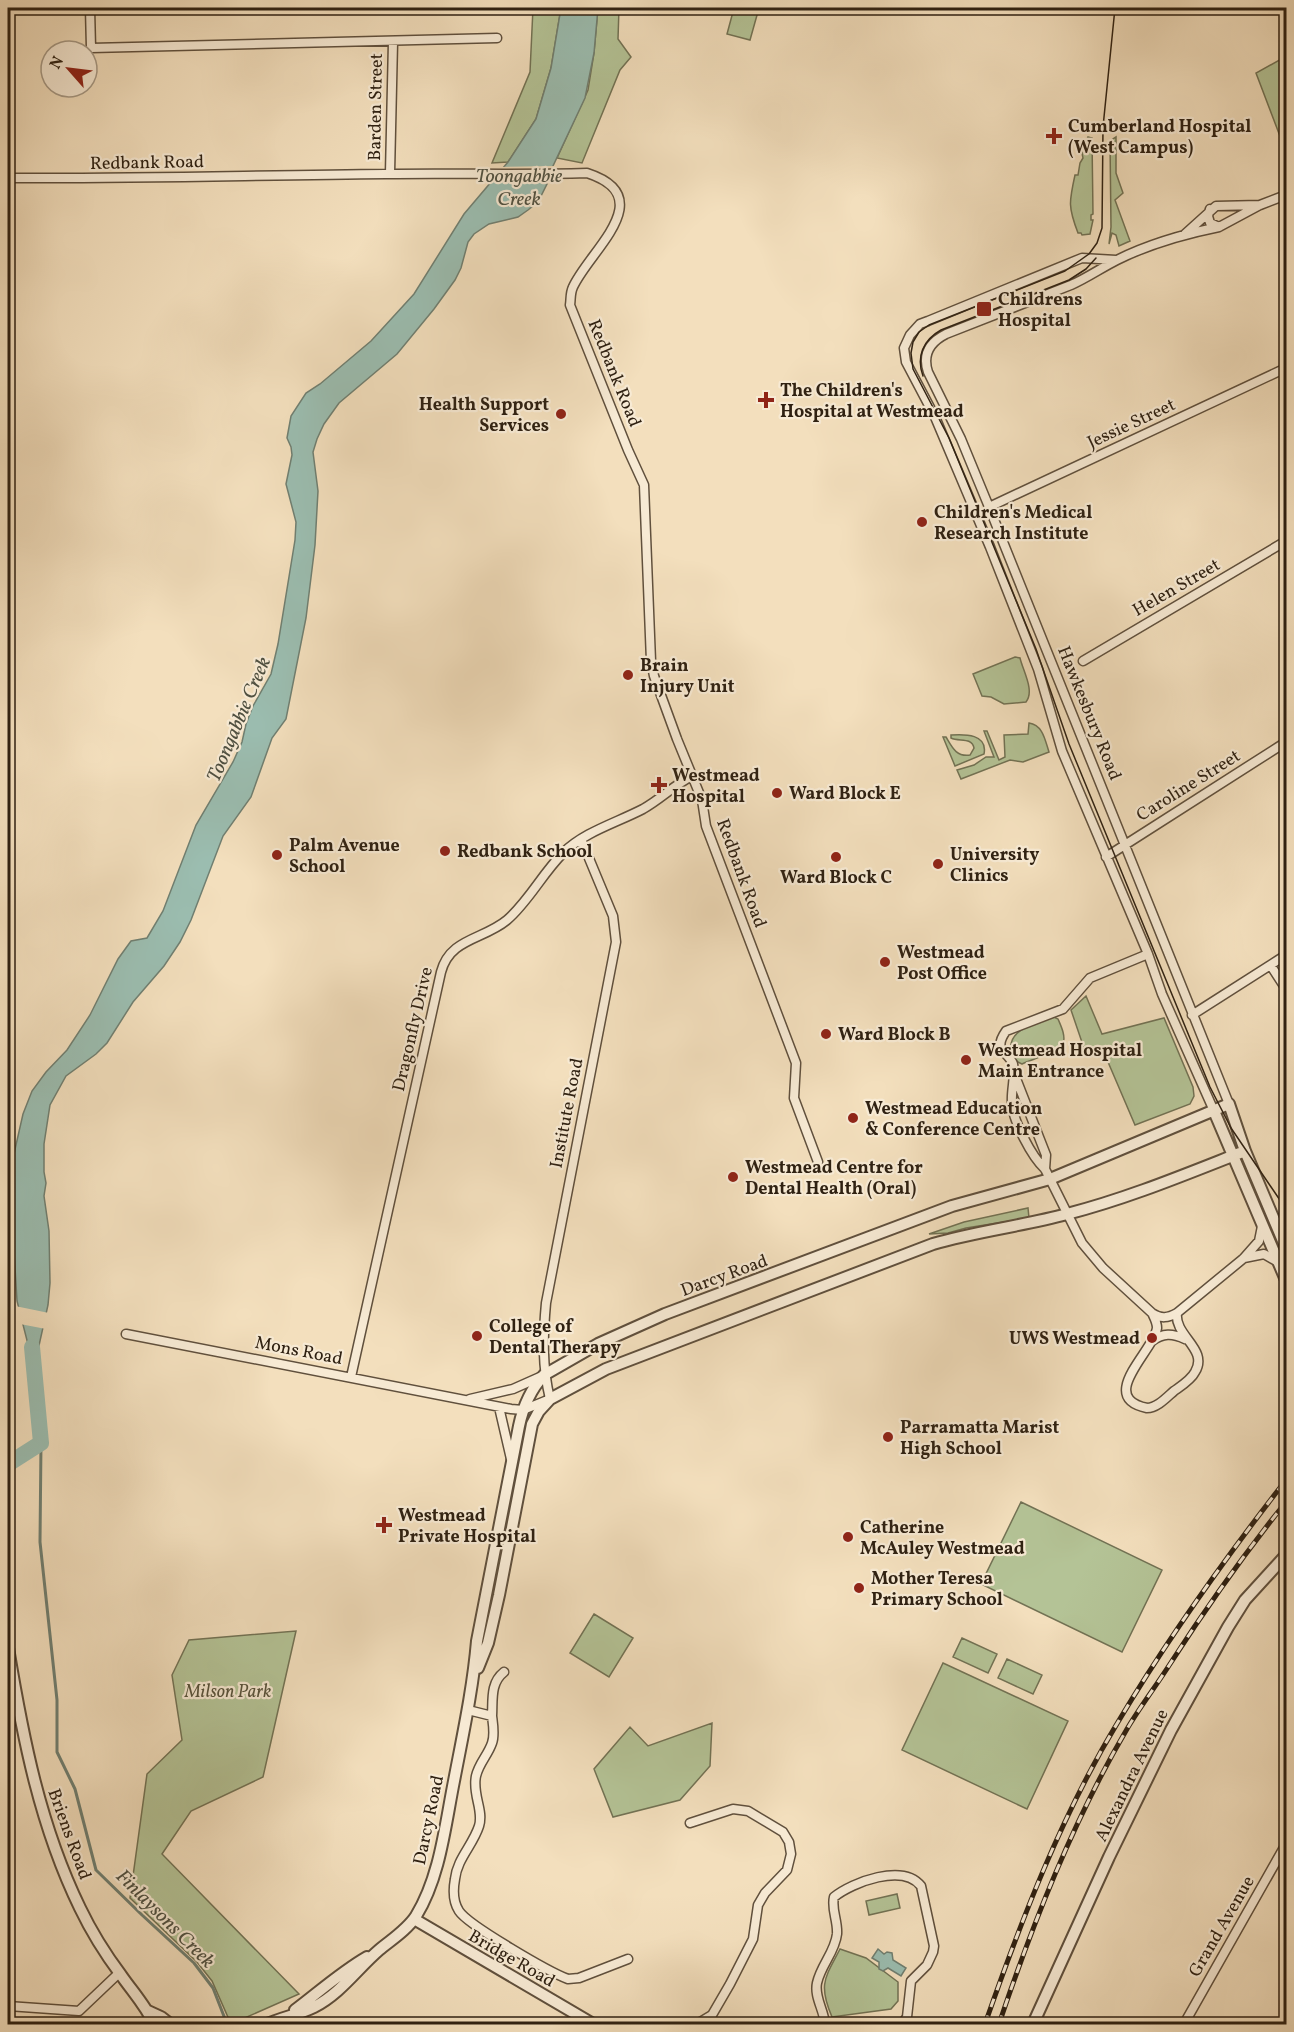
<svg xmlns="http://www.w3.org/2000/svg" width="1294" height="2032" viewBox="0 0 1294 2032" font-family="Vollkorn,serif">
<rect width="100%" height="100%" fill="#f3dfbd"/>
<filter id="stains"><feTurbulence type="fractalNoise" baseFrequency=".00333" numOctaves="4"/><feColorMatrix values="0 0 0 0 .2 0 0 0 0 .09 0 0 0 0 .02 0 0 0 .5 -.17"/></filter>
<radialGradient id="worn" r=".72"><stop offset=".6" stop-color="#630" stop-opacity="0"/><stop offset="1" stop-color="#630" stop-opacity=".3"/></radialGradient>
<path fill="#b4c396" stroke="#727254" stroke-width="1.5" d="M533,8H561L551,68L536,119L508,162L492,163L530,72Z
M598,8H619L618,39L631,57L620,70L582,163L557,158L588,90L594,53Z
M734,8H759L750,40L727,34Z
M1286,49V152L1256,73L1285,57L1283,51Z
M1088,137L1092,138L1093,214L1091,215V220H1093L1090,234L1082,235L1081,233H1078C1068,207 1069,202 1075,175H1078L1080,163L1083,158L1082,153Z
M1116,137V173L1123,193L1115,200L1130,241L1119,246L1116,235L1112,233L1109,244L1111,227L1110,141Z
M1015,657L1020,658C1023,671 1035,691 1026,702L1004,704L991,697L982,696L973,674Z
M1029,723C1043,725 1045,740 1049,752L1023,762L1010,760L961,779L957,770L974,765L986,757H994L984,731H987L999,760L1005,757L1004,735L1028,734Z
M951,735C965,734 988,734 984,754L955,766L943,737H946C952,747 956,757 970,755L974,748C972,737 959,742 951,738Z
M1086,996L1102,1034L1164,1018L1193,1087L1194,1096L1190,1104L1135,1125L1102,1048L1086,1054L1071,1010Z
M1052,1016L1058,1019C1061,1026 1066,1036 1063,1044C1060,1051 1030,1060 1022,1064C1015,1061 1012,1058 1011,1050C1008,1029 1037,1023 1052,1016Z
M1028,1208L1029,1218L966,1228L948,1233L929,1234L964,1222Z
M1021,1502L1162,1570L1122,1652L981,1584Z
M594,1614L633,1638L609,1677L570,1653Z
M296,1631L263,1777L191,1811L162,1854L299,1994L231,2024L212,1981L197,1962L130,1898L147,1774L182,1740L172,1675L189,1640Z
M962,1638L997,1654L988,1673L953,1657Z
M1007,1659L1042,1675L1033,1694L998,1678Z
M943,1663L1068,1721L1027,1809L902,1750Z
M712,1723L710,1766L680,1800L613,1817L594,1769L630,1727L648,1746Z
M897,1894L900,1908L869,1915L866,1901Z
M840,1949L866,1958L898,1982V2001L891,2009L832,2017C818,1984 825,1978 840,1949Z"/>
<path fill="#9bbdb0" stroke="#707f71" stroke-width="1.5" d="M561,8H598L594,53L585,98L545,183L547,184L538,202L528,210L518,217L489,224L474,234L468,242L461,268L455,280L434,309L397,354L339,403L324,424L317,439L313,452L318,491L315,545L306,618L286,719L272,738L251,797L223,836L191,920L180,942L164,966L133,1002L107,1043L96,1054L66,1076L50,1105L44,1144V1172L46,1183L44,1196L49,1231L50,1283L48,1305L34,1368L17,1301L11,1201L13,1158L23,1114L32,1091L46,1072L67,1050L90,1015L118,959L131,941L147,938L163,911L196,825L233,762L242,742L246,724L253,706L271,674L278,644L295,540L296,522L286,484L292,455L291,447L287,438L291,416L306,393L320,384L371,341L414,294L464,214L508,162L536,119L551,68Z
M878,1949L884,1954L887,1952L892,1953L893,1960L906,1968L901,1976L888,1968L883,1971L879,1969V1962L872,1958Z"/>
<path fill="#f3dfbd" d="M555,166L549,182H490V179L500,167Z
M15,1306L49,1313L46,1329L20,1324Z"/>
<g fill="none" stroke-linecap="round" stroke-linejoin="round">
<path stroke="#707f71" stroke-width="3" d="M41,1443L40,1542L57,1700V1752L75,1789L96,1870L142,1915L194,1963L213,1988L227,2024"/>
<path stroke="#9bbdb0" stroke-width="16" d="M8,1464L41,1443L32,1347"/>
<defs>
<path id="minor" d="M90,8L91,48L497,38
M390,173L393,42
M8,178C134,179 260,175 386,174C453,173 520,175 587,173C661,197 589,251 573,287C570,293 571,299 570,305L628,450L644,485L651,661L654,676L677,739L702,800L706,826L796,1063L794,1098L818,1162
M1210,209L1208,216L1210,223L1219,227L1260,205L1286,195
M1219,227C1184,234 1149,244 1117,260C1101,268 1087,278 1071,285L946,334C930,342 922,354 928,372L961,439L989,507L1229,1104
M1185,234L1216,206L1260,205
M1116,260L1082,258L928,321L920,324L910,335L904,348L906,362L935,417L990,547L1038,669L1062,751L1148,954L1162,994L1214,1111
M989,507L1286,368
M1083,661L1286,541
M1106,857L1286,742
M1148,954L1090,978L1063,1009L1006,1031C992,1051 1008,1051 1013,1064C1016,1075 1011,1090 1012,1102C1012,1120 1032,1157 1045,1169L1082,1243L1103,1268L1152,1313C1161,1319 1168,1318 1177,1313L1244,1258L1259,1241L1262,1226
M1271,966L1286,989
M1192,1015L1286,955
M1015,1076L1046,1155L1045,1169
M1244,1258L1264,1254L1278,1262
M1153,1315C1155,1319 1157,1323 1157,1328C1154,1351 1096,1397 1147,1408C1157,1408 1166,1398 1174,1391C1181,1386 1191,1380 1195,1372C1209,1349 1174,1336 1177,1313
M126,1334L511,1409L523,1410L550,1399C542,1366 543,1336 546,1303L616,942L613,916L581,839
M1152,1341C1163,1333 1172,1333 1185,1339
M351,1377L441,972C450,938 483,940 507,920C529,901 542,874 563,853C584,832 616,823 643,809C661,799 674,785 692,776
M470,1399L513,1389L540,1377
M499,1407L511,1459
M468,1710L492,1716C493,1724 495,1735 492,1743C488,1755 479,1763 476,1776C472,1795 484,1810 479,1826C473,1845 457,1859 455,1879C453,1890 453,1902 459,1911C468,1925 549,1972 568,1979L579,1978L628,1959
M492,1716C493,1700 490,1683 504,1672
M690,1823L733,1809L748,1811L783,1832L789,1842L791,1854L787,1870L765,1893L758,1905L753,1939L730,1984L712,2015L697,2024
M8,2006L79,2011L119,1973
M825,2024C824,2010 814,1997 817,1983C821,1965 835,1952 837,1934C838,1921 831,1909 834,1897C853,1882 903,1863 921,1886L934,1946L933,1952L927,1965L911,1981L907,2017L902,2024
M1184,2024L1286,1844"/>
<path id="tertiary" d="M1214,1111L1286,1280
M8,1648C23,1738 40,1826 80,1908C91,1931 106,1955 121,1975C132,1991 146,2006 154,2024
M478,1668L488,1643L499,1595L532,1424L539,1411L550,1399L606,1369L933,1244C977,1231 1023,1226 1067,1214C1129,1198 1186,1174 1245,1151
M414,1919L593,2024
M295,2010C319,1992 341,1972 367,1957
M148,2011L161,2017L170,2024
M267,2024C281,2018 300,2014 314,2007C340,1994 357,1969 379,1950C391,1940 407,1930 416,1916C440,1877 445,1826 454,1781C463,1734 473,1688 477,1641L519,1426C523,1407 530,1390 544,1375L598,1344L665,1314L952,1206L1050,1179L1229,1104L1245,1151L1286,1248
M1033,2024L1109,1857L1171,1730L1228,1627L1245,1600L1286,1555"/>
</defs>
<use href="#minor" stroke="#60503d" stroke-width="11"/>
<use href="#tertiary" stroke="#60503d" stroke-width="14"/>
<use href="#minor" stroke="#f7ead4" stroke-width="8"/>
<use href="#tertiary" stroke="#f7ead4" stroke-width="10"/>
<path stroke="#2f2112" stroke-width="1.5" d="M1115,8L1103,127L1102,228L1097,243L1089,254L1065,271L929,325L919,332L913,342L911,353L913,369L949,438L1036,649L1069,744L1210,1087L1231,1128L1286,1209
M923,376C916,357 923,340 941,330L1069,280L1086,269L1096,258"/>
<defs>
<path id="rail" d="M985,2024C1021,1921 1061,1816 1118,1722C1168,1638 1226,1557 1286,1480
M999,2024C1033,1923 1073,1821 1127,1729C1140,1707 1156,1686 1170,1664C1206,1608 1244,1554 1286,1502"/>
</defs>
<use href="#rail" stroke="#2f2112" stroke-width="5"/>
<use href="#rail" stroke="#f7ead4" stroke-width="3" stroke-dasharray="9" stroke-linecap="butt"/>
</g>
<g fill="#8f2418" stroke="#f7ead4" stroke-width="2">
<path d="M1051 127h6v6h6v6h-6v6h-6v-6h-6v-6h6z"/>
<rect x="976" y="301" width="16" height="16" rx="3"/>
<path d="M763 391h6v6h6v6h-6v6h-6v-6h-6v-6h6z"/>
<circle cx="561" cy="414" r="6"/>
<circle cx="922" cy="522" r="6"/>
<circle cx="628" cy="675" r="6"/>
<path d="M656 776h6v6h6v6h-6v6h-6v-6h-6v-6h6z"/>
<circle cx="777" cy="793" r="6"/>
<circle cx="445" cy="851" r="6"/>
<circle cx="277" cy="855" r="6"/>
<circle cx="836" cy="857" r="6"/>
<circle cx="938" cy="864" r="6"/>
<circle cx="885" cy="962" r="6"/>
<circle cx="826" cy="1034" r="6"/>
<circle cx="966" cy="1060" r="6"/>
<circle cx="853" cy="1118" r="6"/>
<circle cx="733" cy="1177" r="6"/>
<circle cx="477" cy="1336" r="6"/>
<circle cx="1152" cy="1338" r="6"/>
<circle cx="888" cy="1437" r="6"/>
<path d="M381 1516h6v6h6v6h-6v6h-6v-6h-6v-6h6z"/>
<circle cx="848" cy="1537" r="6"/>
<circle cx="859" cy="1588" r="6"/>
</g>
<g text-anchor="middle" stroke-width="4.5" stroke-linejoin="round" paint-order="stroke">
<g font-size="18" fill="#2f2112" stroke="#f7ead4">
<text transform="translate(375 107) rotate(-89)" y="6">Barden Street</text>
<text transform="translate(147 162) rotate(-1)" y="6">Redbank Road</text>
<text transform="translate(615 373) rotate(68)" y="6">Redbank Road</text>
<text transform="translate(1131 423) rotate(-25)" y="6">Jessie Street</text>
<text transform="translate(1176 587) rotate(-30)" y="6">Helen Street</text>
<text transform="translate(1090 713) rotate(68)" y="6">Hawkesbury Road</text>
<text transform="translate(1188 785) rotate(-32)" y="6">Caroline Street</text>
<text transform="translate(742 873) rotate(70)" y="6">Redbank Road</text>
<text transform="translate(412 1029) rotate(-77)" y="6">Dragonfly Drive</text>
<text transform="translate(566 1113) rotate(-79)" y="6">Institute Road</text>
<text transform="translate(724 1275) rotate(-20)" y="6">Darcy Road</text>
<text transform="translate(299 1350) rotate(11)" y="6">Mons Road</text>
<text transform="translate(1131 1775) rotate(-64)" y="6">Alexandra Avenue</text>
<text transform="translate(428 1820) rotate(-78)" y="6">Darcy Road</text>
<text transform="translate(70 1834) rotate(70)" y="6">Briens Road</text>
<text transform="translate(1221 1926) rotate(-60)" y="6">Grand Avenue</text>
<text transform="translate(512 1958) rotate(30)" y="6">Bridge Road</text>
</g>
<g font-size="18" font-weight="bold" fill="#2f2112" stroke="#f7ead4" text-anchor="start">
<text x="1068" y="132">Cumberland Hospital<tspan x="1068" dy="21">(West Campus)</tspan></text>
<text x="998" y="305">Childrens<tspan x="998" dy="21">Hospital</tspan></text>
<text x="780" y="396">The Children's<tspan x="780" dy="21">Hospital at Westmead</tspan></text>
<text x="549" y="410" text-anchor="end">Health Support<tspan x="549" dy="21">Services</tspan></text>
<text x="934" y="518">Children's Medical<tspan x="934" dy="21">Research Institute</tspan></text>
<text x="640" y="671">Brain<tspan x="640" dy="21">Injury Unit</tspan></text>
<text x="672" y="781">Westmead<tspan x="672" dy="21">Hospital</tspan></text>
<text x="789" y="799">Ward Block E</text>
<text x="289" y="851">Palm Avenue<tspan x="289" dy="21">School</tspan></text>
<text x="457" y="857">Redbank School</text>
<text x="950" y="860">University<tspan x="950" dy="21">Clinics</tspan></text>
<text x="836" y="883" text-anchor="middle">Ward Block C</text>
<text x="897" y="958">Westmead<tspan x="897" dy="21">Post Office</tspan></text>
<text x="838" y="1040">Ward Block B</text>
<text x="978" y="1056">Westmead Hospital<tspan x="978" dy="21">Main Entrance</tspan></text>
<text x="865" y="1114">Westmead Education<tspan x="865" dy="21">&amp; Conference Centre</tspan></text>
<text x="745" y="1173">Westmead Centre for<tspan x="745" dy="21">Dental Health (Oral)</tspan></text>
<text x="489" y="1332">College of<tspan x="489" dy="21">Dental Therapy</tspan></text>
<text x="1140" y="1344" text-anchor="end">UWS Westmead</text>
<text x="900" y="1433">Parramatta Marist<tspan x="900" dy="21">High School</tspan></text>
<text x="398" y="1521">Westmead<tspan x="398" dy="21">Private Hospital</tspan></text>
<text x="860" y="1533">Catherine<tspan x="860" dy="21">McAuley Westmead</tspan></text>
<text x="871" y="1584">Mother Teresa<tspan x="871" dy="21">Primary School</tspan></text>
</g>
<g font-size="18" font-style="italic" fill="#57523a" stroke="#f7ead4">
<text x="228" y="1697">Milson Park</text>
</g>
<g font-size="20" font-style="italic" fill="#4f5041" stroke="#f7ead4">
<text x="519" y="182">Toongabbie<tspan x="519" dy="23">Creek</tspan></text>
<text transform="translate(238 719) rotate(-67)" y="7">Toongabbie Creek</text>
<text transform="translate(166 1918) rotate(45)" y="7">Finlaysons Creek</text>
</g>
</g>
<rect width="1294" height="2032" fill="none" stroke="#f3dfbd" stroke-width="30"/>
<rect x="9" y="9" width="1276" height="2014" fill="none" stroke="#2f2112" stroke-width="3"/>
<rect x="15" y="15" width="1264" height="2002" fill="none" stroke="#2f2112" stroke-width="1.5"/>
<g transform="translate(69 69) rotate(298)"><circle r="28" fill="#f7ead4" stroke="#a79a86" stroke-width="1.5"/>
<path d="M0-4.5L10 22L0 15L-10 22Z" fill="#8f2418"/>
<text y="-9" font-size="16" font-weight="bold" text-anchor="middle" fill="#2f2112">N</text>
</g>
<rect width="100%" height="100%" filter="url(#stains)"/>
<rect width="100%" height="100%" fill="url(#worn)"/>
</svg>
